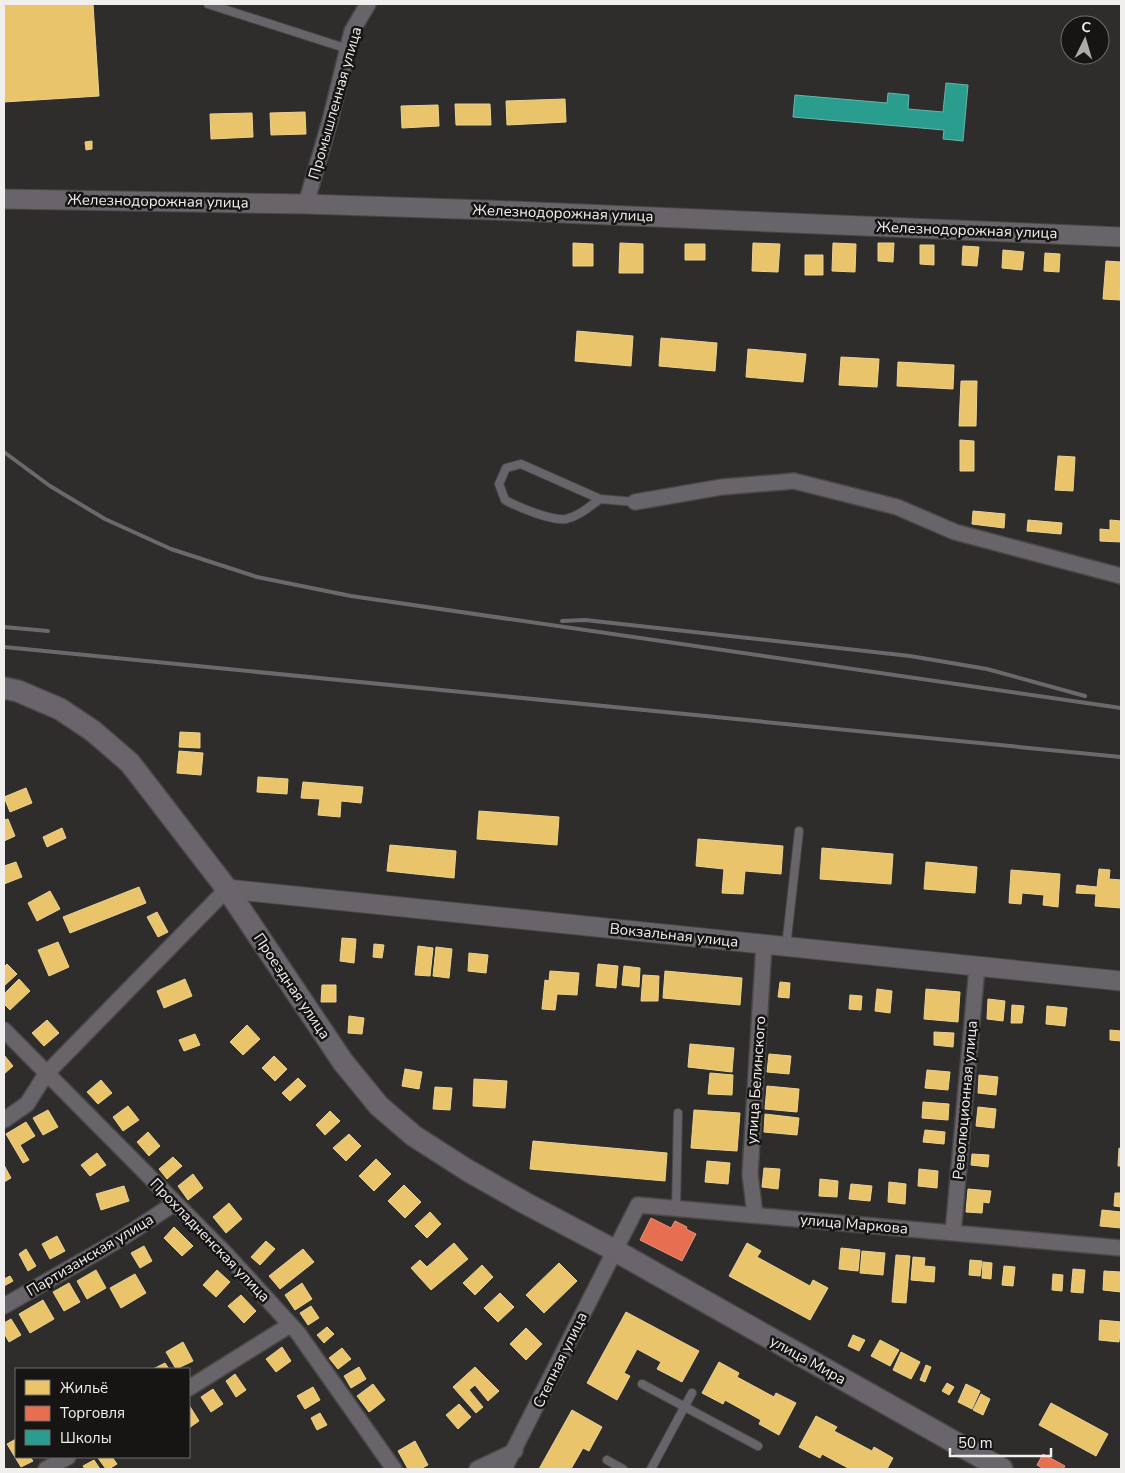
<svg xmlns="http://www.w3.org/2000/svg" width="1125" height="1473" viewBox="0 0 1125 1473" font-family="'Nunito Sans',sans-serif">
<rect width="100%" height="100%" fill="#2e2d2c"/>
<path fill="#e9c46a" stroke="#ebd192" d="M4,4H93L99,96L4,102Z
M565,99L566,122L507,125L506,101Z
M455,104H490L491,125H456Z
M438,105L439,126L402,128L401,106Z
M305,112L306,134L271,135L270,113Z
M252,113L253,137L211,139L210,114Z
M92,141V149L86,150L85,142Z
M573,243L593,244V266H573Z
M620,243L643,244V273H619Z
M753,243L780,244L778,272L752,271Z
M833,243L856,244L855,272L832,271Z
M878,243H894L893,262L878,261Z
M685,244H705V260H685Z
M920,245H934V265L920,264Z
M963,246L979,247L977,266L962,265Z
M1003,250L1024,252L1022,270L1002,268Z
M1045,253L1060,254L1059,272L1044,271Z
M805,255H823V275H805Z
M1106,261L1121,262L1120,300L1103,299Z
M577,331L633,336L631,366L575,361Z
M661,338L717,343L715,371L659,366Z
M748,349L806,354L803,382L746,377Z
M841,357L879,359L877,387L839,385Z
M898,362L954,365L953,389L897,386Z
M961,381H977L976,426H959Z
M960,440L974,441V471H960Z
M1058,456L1075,457L1073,491L1055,490Z
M973,511L1005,514L1004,528L972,524Z
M1028,520L1062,523L1061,534L1027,531Z
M1110,520L1121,521V542L1100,541V529L1110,530Z
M180,732L200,733V748L179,747Z
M179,751L203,753L201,775L177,773Z
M258,777L288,779L287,794L257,792Z
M303,782L363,787L361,803L341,801L340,817L318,815L320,799L301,798Z
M26,788L32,803L10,812L4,797Z
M479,811L559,817L557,845L477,839Z
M8,819L15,836L4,841V820Z
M62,828L66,838L47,847L43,837Z
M698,839L783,846L781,874L745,871L743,894L722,893L724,869L696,866Z
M390,845L456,851L454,878L387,871Z
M822,848L893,854L891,884L820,879Z
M16,862L22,877L4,884V866Z
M926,862L977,867L975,893L924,889Z
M1099,869L1110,870L1109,879L1121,880V908L1095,906L1096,894L1076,893L1077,885L1097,887Z
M1011,870L1060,874L1058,907L1043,905L1044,895L1022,893L1021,904L1009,903Z
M139,887L146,903L70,933L63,917Z
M50,891L60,909L37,921L28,903Z
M157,912L168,932L158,937L147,917Z
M342,938L356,939L354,963L340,961Z
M58,942L69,967L49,976L38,950Z
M374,944L384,945L382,958L373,957Z
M418,946L433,948L430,976L415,975Z
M436,947L452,949L449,978L433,976Z
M469,953L488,955L486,973L468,971Z
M7,964L17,974L4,986V967Z
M598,964L618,966L616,988L596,986Z
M624,966L640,968L639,987L622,985Z
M550,971L579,973L577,995L557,994L555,1010L542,1009L545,980L549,981Z
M665,971L742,978L740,1005L663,998Z
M643,975L659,976L658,1001H641Z
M19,979L30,991L10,1010L4,1004V994Z
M185,979L192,996L164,1008L157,991Z
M780,982L790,983L789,998L778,997Z
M322,985H336V1002H321Z
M877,989L892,991L890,1013L875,1011Z
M926,989L960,992L958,1022L924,1019Z
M850,995L862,996L861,1010L849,1009Z
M988,999L1005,1001L1003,1021L987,1019Z
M1012,1005L1024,1006L1022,1023H1011Z
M1047,1006L1067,1008L1065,1026L1046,1024Z
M349,1016L364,1018L362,1034L348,1033Z
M47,1020L59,1033L44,1046L32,1033Z
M247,1025L260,1039L243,1055L230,1042Z
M1110,1030L1121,1031V1041L1110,1040Z
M934,1032L954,1033L953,1047L934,1045Z
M195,1034L200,1045L184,1051L179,1040Z
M690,1044L734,1048L732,1072L688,1067Z
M769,1054L791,1056L789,1074L767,1072Z
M4,1055L13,1066L4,1074Z
M274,1056L287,1069L275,1081L262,1068Z
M405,1069L422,1072L419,1089L402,1086Z
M927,1070L950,1072L948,1090L925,1088Z
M710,1073L733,1075L732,1095L708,1094Z
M979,1075L998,1077L996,1095L978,1093Z
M298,1078L306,1086L290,1101L282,1093Z
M474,1079L507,1081L505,1108L473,1106Z
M101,1080L112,1093L98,1104L87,1092Z
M767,1086L799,1089L797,1112L765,1109Z
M435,1087L452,1088L450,1110L433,1109Z
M923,1102L949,1104L948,1120L922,1118Z
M128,1106L139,1120L123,1131L113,1117Z
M978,1107L996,1109L994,1128L976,1126Z
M48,1110L58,1127L43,1135L33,1118Z
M694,1110L740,1113L737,1151L691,1148Z
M330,1111L340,1121L325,1135L316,1125Z
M765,1114L799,1118L797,1135L764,1132Z
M26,1122L35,1136L20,1145L29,1160L23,1163L6,1134Z
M925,1130L945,1132L944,1144L923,1142Z
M148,1132L160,1146L149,1156L137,1142Z
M349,1134L361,1146L346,1161L333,1148Z
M533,1141L667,1153L665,1181L530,1169Z
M1119,1148L1121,1149V1166H1118Z
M97,1153L106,1165L90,1176L81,1165Z
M972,1154L989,1155L988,1167L971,1165Z
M173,1157L182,1166L167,1179L159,1169Z
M376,1159L391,1174L374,1191L359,1176Z
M707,1161L730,1163L728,1184L705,1182Z
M4,1165L11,1178L4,1182Z
M764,1168L780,1169L778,1189L762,1187Z
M919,1169L938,1171L937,1188L918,1186Z
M193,1174L203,1188L188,1200L178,1186Z
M820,1179L838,1181L837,1197L819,1196Z
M889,1182L906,1184L905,1204L888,1202Z
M851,1184L872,1186L870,1201L849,1199Z
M404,1185L421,1202L405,1218L388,1201Z
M124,1186L129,1201L101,1210L96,1194Z
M968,1189L991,1191L989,1203L983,1202L982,1213L966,1212Z
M1115,1193H1121V1207L1114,1206Z
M229,1203L242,1219L226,1233L213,1217Z
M1102,1210L1121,1212V1228L1100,1226Z
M430,1212L441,1224L427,1238L415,1226Z
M174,1227L193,1246L182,1256L164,1238Z
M57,1236L65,1251L50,1259L42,1244Z
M266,1241L275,1249L260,1265L251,1257Z
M454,1243L468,1259L431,1290L411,1268L420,1260L427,1267Z
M747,1243L761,1251L757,1257L810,1286L813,1280L828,1288L810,1320L729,1276Z
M144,1246L152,1261L140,1268L131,1253Z
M841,1248L860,1250L858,1271L839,1269Z
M26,1249L36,1266L28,1271L19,1254Z
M303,1249L314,1262L280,1289L269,1276Z
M862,1251L885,1253L883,1275L860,1273Z
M896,1255L910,1256L906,1303L892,1302Z
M913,1257L925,1258L924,1266L935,1267L934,1282L911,1280Z
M970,1260L982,1261L980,1276L969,1275Z
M983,1262L992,1263L991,1279L982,1278Z
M559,1263L577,1281L544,1313L526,1295Z
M482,1265L493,1277L475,1295L463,1283Z
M1004,1266L1015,1267L1013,1286L1002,1285Z
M1073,1269L1085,1270L1083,1293L1071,1292Z
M96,1270L106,1288L87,1299L77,1281Z
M217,1270L230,1282L216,1297L203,1285Z
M1104,1271L1121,1272V1292L1103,1290Z
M135,1274L146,1293L121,1308L110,1288Z
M1053,1274L1063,1275L1062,1291L1052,1290Z
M10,1276L13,1281L4,1286V1279Z
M69,1283L80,1302L64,1311L53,1292Z
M302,1283L312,1299L295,1310L285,1295Z
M500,1293L514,1307L498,1322L484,1308Z
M241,1295L256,1311L244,1323L228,1306Z
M43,1300L54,1319L30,1333L19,1314Z
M311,1306L319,1318L308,1325L300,1313Z
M626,1312L699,1351L682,1382L657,1369L661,1362L637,1349L624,1373L630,1376L617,1400L587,1383Z
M11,1319L21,1335L9,1342L4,1333V1323Z
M1100,1320L1121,1322L1119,1342L1099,1340Z
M327,1327L334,1334L324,1343L317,1335Z
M526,1328L542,1344L526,1360L510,1344Z
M853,1335L865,1340L859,1351L848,1346Z
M880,1340L899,1350L890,1366L871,1356Z
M183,1342L193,1361L176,1369L166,1352Z
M282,1347L291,1361L276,1372L266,1359Z
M342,1348L351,1359L338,1369L329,1358Z
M901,1352L920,1362L911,1379L893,1370Z
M719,1362L739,1373L737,1377L774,1397L776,1393L796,1403L779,1435L759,1424L761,1420L725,1400L723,1404L702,1393Z
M165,1363L169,1369H153Z
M926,1365L931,1367L925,1382L920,1380Z
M359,1367L366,1379L351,1388L344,1376Z
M475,1367L499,1391L488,1401L475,1385L469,1390L483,1407L476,1413L453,1387Z
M235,1374L246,1390L236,1397L226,1381Z
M947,1383L954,1387L949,1395L942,1391Z
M373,1384L385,1400L369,1412L357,1396Z
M966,1384L980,1391L972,1409L958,1402Z
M313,1387L320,1400L305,1409L297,1396Z
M213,1389L223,1404L211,1412L201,1397Z
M981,1394L990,1399L983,1415L973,1410Z
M1051,1403L1108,1434L1096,1456L1039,1425Z
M459,1404L471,1417L458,1429L446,1415Z
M189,1405L199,1421L189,1428Z
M572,1410L602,1427L589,1451L583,1448L571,1469H539Z
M320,1413L327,1425L317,1430L311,1418Z
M816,1416L837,1427L834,1431L872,1451L874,1447L893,1458L887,1469H850L822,1454L820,1458L799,1447Z
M16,1439V1457H30L33,1461L21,1467L7,1444Z
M415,1441L428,1465L420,1469H408L398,1451Z
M100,1457H112L117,1464L109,1469H106L98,1458Z
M94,1460L100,1469H85L83,1466Z"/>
<path fill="#e76f51" stroke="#ea9580" d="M651,1218L671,1228L675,1221L687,1227L686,1229L696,1234L682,1261L640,1240Z
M1043,1454L1065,1466L1063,1469H1044L1037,1465Z"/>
<path fill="#2a9d8f" stroke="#66b6ac" d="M946,83L968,85L963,141L943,139L944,130L793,117L795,95L887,103L888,93L909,95L908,109L943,112Z"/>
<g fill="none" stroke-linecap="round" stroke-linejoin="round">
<defs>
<path id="service" d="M208,4L348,49
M600,499C589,507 579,516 566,519C551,521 518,507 505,500L499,484L506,468L521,464L600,499L635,502
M786,947L799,831
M676,1208L678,1113
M642,1384L758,1446
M607,1460L623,1469
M651,1469L692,1393"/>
<path id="minor" d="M306,204L331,117L352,31L368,4
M635,502L722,487L794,481L897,507L955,532L1121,576
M4,1030L227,1255L298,1333L394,1469
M4,1120L27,1104L46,1074L227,889
M755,1215L750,1174L764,945
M953,1233L977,967
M4,1306L122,1238L175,1203
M189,1388L290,1325
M46,1469L68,1457
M477,1469L515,1451
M504,1469L638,1205L1121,1248"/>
<path id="tertiary" d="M4,199L306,204L488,210L1121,237
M227,889L1121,981"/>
<path id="secondary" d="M4,688L18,691L60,709L93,731L130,763L227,889L343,1062L379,1106L414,1136L467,1170L525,1203L614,1250L1002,1469"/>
</defs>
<use href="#service" stroke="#494847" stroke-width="10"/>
<use href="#minor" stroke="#494847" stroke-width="18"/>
<use href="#tertiary" stroke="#494847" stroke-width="21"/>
<use href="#secondary" stroke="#494847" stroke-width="24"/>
<use href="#service" stroke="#69636a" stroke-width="8"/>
<use href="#minor" stroke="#69636a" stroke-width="15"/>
<use href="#tertiary" stroke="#69636a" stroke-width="19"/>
<use href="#secondary" stroke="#6a656d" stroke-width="21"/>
<path stroke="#6b696c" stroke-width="4" d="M4,452L50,486L105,519L171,549L257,577L351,596L1121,708
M562,621L585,620L910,656L987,669L1085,696
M4,627L48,631
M4,647L1121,757"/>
</g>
<g text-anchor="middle" stroke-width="5" stroke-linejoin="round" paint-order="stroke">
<g font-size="15" fill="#f1efee" stroke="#161514">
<text transform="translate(335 103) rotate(-74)" y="5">Промышленная улица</text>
<text transform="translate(158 201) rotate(1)" y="5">Железнодорожная улица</text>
<text transform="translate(563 213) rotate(2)" y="5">Железнодорожная улица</text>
<text transform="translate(967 230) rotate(2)" y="5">Железнодорожная улица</text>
<text transform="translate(674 935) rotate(6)" y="5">Вокзальная улица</text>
<text transform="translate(292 986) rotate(56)" y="5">Проездная улица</text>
<text transform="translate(756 1080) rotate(-86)" y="5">улица Белинского</text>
<text transform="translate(965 1100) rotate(-85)" y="5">Революционная улица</text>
<text transform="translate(854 1224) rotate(5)" y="5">улица Маркова</text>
<text transform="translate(210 1240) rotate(46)" y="5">Прохладненская улица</text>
<text transform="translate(90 1255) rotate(-31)" y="5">Партизанская улица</text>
<text transform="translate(560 1360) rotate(-64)" y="5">Степная улица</text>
<text transform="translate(808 1360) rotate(29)" y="5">улица Мира</text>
</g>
</g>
<rect width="1125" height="1473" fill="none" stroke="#f1efee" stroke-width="10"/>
<rect x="15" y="1368" width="175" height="90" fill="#161514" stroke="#6e6c6b"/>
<rect x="25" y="1380" width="25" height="15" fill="#e9c46a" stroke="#6e6c6b"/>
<text x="60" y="1393" font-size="15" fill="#f1efee">Жильё</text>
<rect x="25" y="1406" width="25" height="15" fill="#e76f51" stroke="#6e6c6b"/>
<text x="60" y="1418" font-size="15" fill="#f1efee">Торговля</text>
<rect x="25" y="1430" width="25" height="15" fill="#2a9d8f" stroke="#6e6c6b"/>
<text x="60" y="1443" font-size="15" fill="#f1efee">Школы</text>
<g transform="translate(1085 40) rotate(5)"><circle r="24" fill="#161514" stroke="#6e6c6b"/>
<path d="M0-4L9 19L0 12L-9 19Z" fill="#adabaa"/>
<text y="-8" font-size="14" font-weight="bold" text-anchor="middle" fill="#f1efee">С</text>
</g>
<path d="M950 1448v8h101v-8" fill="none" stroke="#f1efee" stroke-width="2.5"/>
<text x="958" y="1448" font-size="15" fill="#f1efee" stroke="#161514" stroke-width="4" paint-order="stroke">50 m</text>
</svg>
